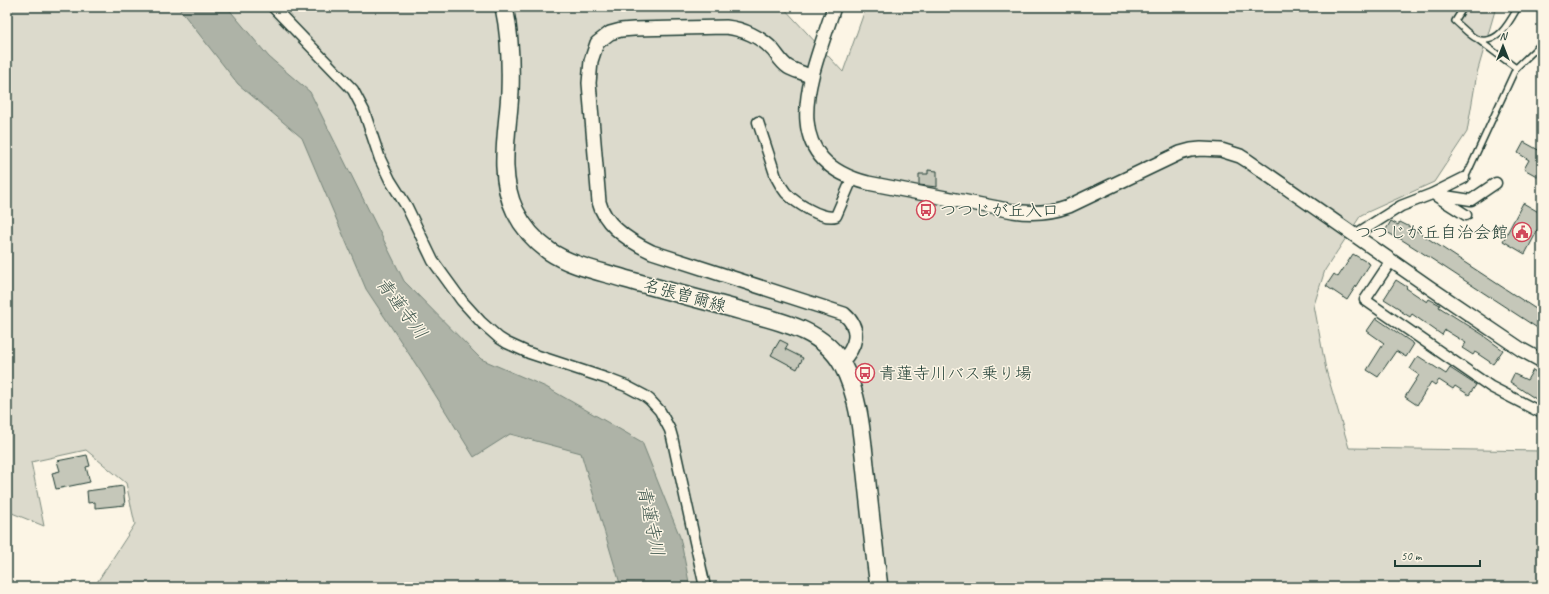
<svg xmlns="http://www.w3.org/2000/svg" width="1549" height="594" viewBox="0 0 1549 594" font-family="Caveat,'Klee One',sans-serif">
<rect width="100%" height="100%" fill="#fcf5e5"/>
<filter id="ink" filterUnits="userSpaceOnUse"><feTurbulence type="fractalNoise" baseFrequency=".025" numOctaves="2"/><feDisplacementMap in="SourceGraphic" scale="8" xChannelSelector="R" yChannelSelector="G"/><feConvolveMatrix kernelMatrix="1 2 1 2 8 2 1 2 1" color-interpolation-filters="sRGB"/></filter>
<g filter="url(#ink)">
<path fill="#dcdacc" stroke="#7e8c80" d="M7,7H783L843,72L866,7H1496L1477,73L1467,132L1434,182L1361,215L1325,270L1314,305L1326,370L1349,448L1542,451V587H94L135,524L126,483L86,450L31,462L44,526L7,511Z"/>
<path fill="#aeb3a7" stroke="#758479" d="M178,7H227L269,57L310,92L404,281L481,359L546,387L642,442L680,537L690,587H621L581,453L510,434L474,457L421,372L366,289L302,138L238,84Z"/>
<path fill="#c5c7b9" stroke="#1f3d34" d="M1524,142L1542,152V179L1524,169L1529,160L1518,153Z
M928,170L937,171V187L919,185V174H928Z
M1523,203L1542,214V222L1525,254L1503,241Z
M1391,221L1398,225L1400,222L1412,228L1542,313V331L1418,250L1399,238V239L1385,231Z
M1353,254L1370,264L1347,300L1326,286L1334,274L1338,277Z
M1396,280L1407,287L1406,288L1427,302L1429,299L1440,305L1439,307L1485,336V337L1503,350L1493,364L1475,352L1473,355L1462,348L1466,343L1445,330L1442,335L1412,314L1410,317L1399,310L1400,309L1384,299Z
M1376,318L1414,344L1406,357L1396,351L1378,377L1367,370L1384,343L1367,331Z
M780,340L788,344L785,349L803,358L797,369L771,355Z
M1418,356L1446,374L1450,368L1476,385L1469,395L1455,386L1453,389L1439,380L1435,385L1431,382L1417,405L1405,397L1419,375L1410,369Z
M1533,370L1542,376V403L1510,382L1514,374L1527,380Z
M87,455L90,466L86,467L90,482L56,489L52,473L60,471L57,461Z
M123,486L125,505L95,508V502L88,503L87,491Z"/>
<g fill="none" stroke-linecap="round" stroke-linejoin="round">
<defs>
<path id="service" d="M1464,7L1455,21C1460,25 1471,37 1477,39C1498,46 1510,21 1518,7
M1477,39L1516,68
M1464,178L1467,174L1516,68L1542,43"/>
<path id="minor" d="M273,7L353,90L364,111L380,159L390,180L407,207L433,261L462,301L481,322L499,338L507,343L529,353L605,378L626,386L645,396L650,400L660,411L670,430L672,437L705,587
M758,122L776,177C779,183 782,188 786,193C796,203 822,220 836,216L852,179
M1432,194L1471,200L1496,183
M1436,196L1466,215
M1355,235L1401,206L1432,194L1464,178
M1391,261L1365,300L1491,387L1542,413"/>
<path id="tertiary" d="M834,7C813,73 771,158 868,183L1013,211C1033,214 1050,213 1069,206L1180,153L1191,150L1201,149L1221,150L1240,156L1248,161L1429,287L1522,350L1542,361
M811,77C804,73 795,71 788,67C781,62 778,56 773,50C761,37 743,29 726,27L634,29L621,30L610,33L597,43L591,61L589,83L599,202C605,226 631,242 652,252L844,314C862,329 856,348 841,362"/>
<path id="primary" d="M504,7C510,35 511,63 510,92C508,131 497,174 515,211C523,227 535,241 549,251C571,266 599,271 625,279C667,291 711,302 753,314C786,323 824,332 842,364C860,397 862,438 866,474C870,512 874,549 879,587"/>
</defs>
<use href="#service" stroke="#1f3d34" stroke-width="8"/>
<use href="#minor" stroke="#1f3d34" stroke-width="13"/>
<use href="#tertiary" stroke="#1f3d34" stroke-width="16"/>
<use href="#primary" stroke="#1f3d34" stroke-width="20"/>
<use href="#service" stroke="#fcf5e5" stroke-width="5"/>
<use href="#minor" stroke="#fcf5e5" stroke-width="10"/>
<use href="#tertiary" stroke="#fcf5e5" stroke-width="13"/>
<use href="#primary" stroke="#fcf5e5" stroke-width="17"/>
</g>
</g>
<defs>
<symbol id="bus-ring" viewBox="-11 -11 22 22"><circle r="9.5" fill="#fcf5e5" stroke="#d1495b" stroke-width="1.5"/><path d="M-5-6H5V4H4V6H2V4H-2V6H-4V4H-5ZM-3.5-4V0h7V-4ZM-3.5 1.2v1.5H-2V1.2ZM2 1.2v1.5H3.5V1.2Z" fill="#d1495b"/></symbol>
<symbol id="civic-ring" viewBox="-11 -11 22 22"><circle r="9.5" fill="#fcf5e5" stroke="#d1495b" stroke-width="1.5"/><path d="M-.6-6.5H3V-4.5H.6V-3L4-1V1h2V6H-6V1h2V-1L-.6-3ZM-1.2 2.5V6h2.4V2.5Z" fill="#d1495b"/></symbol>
</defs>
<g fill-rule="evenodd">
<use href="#bus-ring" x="915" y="199" width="22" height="22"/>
<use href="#civic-ring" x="1511" y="221" width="22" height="22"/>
<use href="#bus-ring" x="854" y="362" width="22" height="22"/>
</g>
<g text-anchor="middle" stroke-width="3" stroke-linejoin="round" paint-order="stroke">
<g font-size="17" fill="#1f3d34" stroke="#fcf5e5" text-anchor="start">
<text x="940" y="216">つつじが丘入口</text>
<text x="1508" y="238" text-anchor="end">つつじが丘自治会館</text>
<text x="879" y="379">青蓮寺川バス乗り場</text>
</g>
<g font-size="17" fill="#1f3d34" stroke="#fcf5e5">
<text transform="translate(685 295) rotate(15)" y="6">名張曽爾線</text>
</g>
<g font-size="18" font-style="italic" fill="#435a51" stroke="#fcf5e5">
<text transform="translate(402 308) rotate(53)" y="6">青蓮寺川</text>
<text transform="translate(651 521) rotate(78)" y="6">青蓮寺川</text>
</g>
</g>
<rect width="1549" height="594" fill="none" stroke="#fcf5e5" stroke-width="24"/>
<rect x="12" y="12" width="1525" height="570" fill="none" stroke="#1f3d34" stroke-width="1.5" filter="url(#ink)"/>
<g transform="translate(1503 46)" stroke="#fcf5e5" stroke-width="3" paint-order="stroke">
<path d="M0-3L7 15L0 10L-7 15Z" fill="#1f3d34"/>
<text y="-6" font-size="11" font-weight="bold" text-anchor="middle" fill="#1f3d34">N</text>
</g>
<path d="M1395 560v6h85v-6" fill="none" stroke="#1f3d34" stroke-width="2"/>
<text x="1401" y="560" font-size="12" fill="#1f3d34" stroke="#fcf5e5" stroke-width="3" paint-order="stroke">50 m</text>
</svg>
